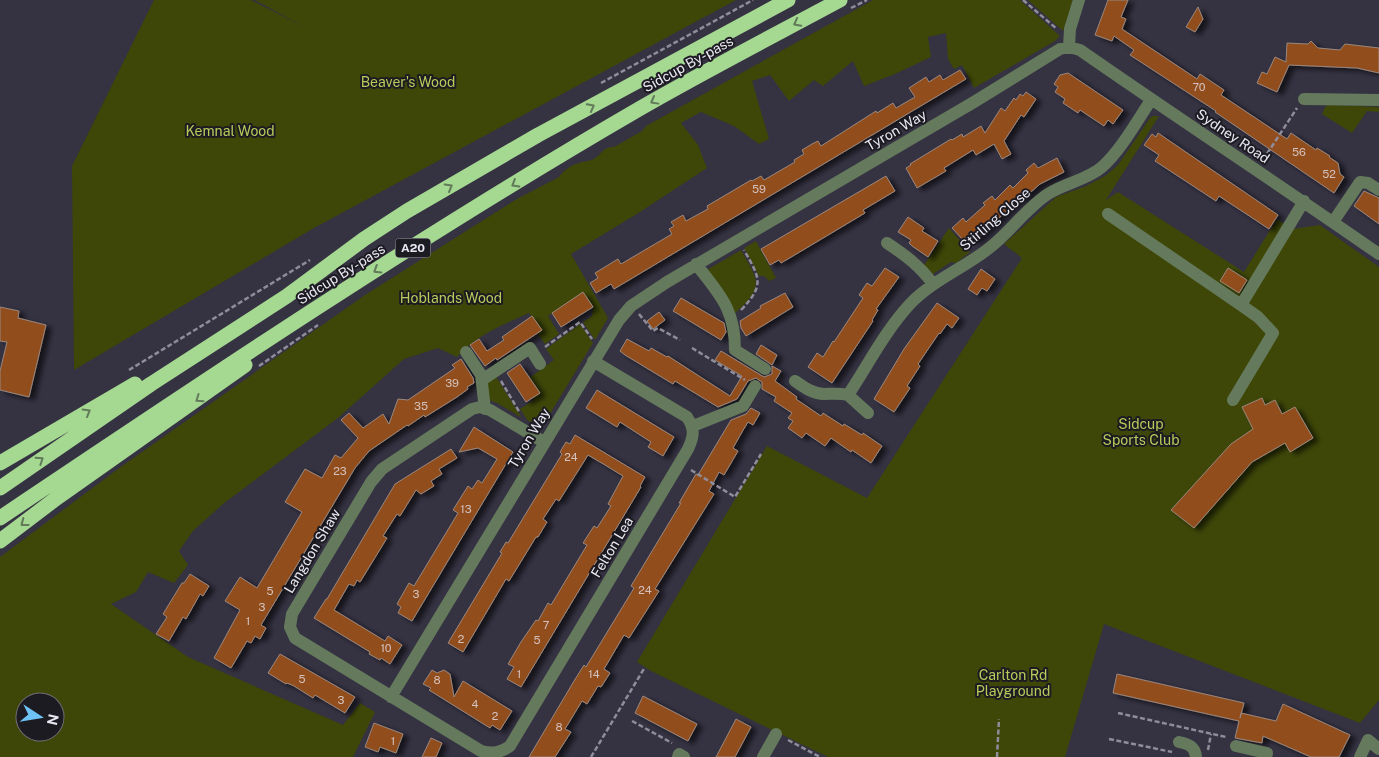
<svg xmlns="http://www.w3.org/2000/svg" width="1379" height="757" viewBox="0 0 1379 757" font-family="'Public Sans',sans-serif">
<defs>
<filter id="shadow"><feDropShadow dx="5.5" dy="3" stdDeviation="2.5" flood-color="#0009"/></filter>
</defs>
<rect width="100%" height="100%" fill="#353242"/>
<path fill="#3e4708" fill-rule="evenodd" d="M154,0H251L304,27L255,0H736L314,228L74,370L72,166Z
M873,0H1020L1060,36L1055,41L974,88L962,65L954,69L948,59L946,33L928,37L931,57L895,74L864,86L853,61L823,86L814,80L789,101L770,75L752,81L769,139L759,144L734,126L701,112L681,123L698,145L707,168L640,212L571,254L608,318L595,340L583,322L592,316L593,307L583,293L548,316L559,334L545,344L537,333L541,330L529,313C502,325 477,335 457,357L438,348L404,359L338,418L223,504L193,531L179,551L188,565L174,583L148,572L136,592L111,604L188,657L343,725L360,703L375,712L353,757H0V557L122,466L365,295L515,200L559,177C564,170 571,165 579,163C582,161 587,162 591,160C601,157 602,146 614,147L642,131L646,126ZM25,702H55V732H25Z
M1028,0H1073L1063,31Z
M1328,105L1379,107V112L1367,111L1352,133L1322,114L1325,107Z
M1153,116H1159L1106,200L1118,192L1244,272L1277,219L1292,229L1320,225L1379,267V700L1360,723L1104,624L1065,757H828L651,671L637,662L767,446L867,498L1022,258L1004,244L1056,197L1086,186L1105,176L1118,165L1150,118Z
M949,228L970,252L956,263L951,262L933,274L924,265Z
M756,241L776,278L769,281L764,276H759L744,248Z
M741,250C759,281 765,288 734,314L705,271Z
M580,324L593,343L548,417L536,422L528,421L520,409L534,400L533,398L540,393L529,378L554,360L546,349Z
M495,375L522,418L497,403L486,399L487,381Z"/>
<path fill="#924e1e" stroke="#9a877d" filter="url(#shadow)" d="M1108,0H1128L1121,17L1126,19L1122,29L1197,79L1200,74L1224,90L1221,95L1287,139L1291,133L1316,150L1317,148L1330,156L1329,157L1338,163L1340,174L1344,177L1334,193L1243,131L1215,112L1216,111L1130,55L1134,50L1114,36L1112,41L1095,35Z
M1198,7L1203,19L1195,32L1186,27Z
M1311,41L1318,48L1340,50L1345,44L1379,48V73L1357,68L1289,65L1277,92L1257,83L1262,72L1267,74L1275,57L1286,62L1287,43L1308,44Z
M960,70L966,79L614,289L611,284L596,293L590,283L598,278L595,273L618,259L621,264L672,234L669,229L674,226L671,222L683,215L686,221L708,209L707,206L751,180L752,181L761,176L764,180L795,162L794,160L804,154L802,150L812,144L818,141L821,146L876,111L877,113L893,103L896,108L915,97L909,88L926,77L929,82L940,75L943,80Z
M1068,73L1123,110L1113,124L1108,120L1104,126L1080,110L1078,113L1063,103L1065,99L1055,92L1058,87L1054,84L1060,75Z
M1026,92L1036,99L1024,117L1021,115L1004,141L1011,154L1002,159L994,144L976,155L973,150L944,168L946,171L917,188L906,168L911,165L910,164L951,139L952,140L962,134L963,137L981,126L985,133L1001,108L1005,111L1014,98L1016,100L1020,94L1023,96Z
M1158,133L1278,215L1269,229L1219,196L1216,201L1155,161L1159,155L1144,145L1152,134L1156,137Z
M1057,158L1064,172L1040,184L1023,199L1021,197L975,241L969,234L963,240L952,228L963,218L966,222L985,205L983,203L992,196L995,200L1010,185L1013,188L1028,173L1026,170L1034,163L1038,168Z
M886,176L895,191L863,210L865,213L798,253L781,263L779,260L770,265L761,249Z
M1364,191L1379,198V224L1354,206Z
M908,217L924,228L922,231L938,241L928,257L912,246L909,243L911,240L898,232Z
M885,268L899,277L876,309L878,310L872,320L873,321L832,383L808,367L817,353L823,357L833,341L834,342L863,298L859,295L867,283L872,286Z
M1228,268L1247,280L1239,293L1220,281Z
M981,269L995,279L987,291L982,288L977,295L968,289Z
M583,292L593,307L561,327L552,313Z
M785,293L793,307L746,336L741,328L740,321L761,308L760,306Z
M681,298L724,323L726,332L721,340L673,311Z
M937,303L959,318L952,328L947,324L940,334L939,333L918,364L920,366L907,386L910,388L894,412L874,399L904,349Z
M0,307L19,311L18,318L46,325L29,397L0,390V371L7,342L0,341Z
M659,312L665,320L653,329L647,321Z
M532,316L542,330L497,360L496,358L485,366L470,345L479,339L487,351L504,340L502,337Z
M627,339L649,351L651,348L667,357L668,356L730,396L742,376L715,360L721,351L764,377L772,374V366L781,371L775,381L797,397L796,399L821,416L823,413L843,426L844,424L862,435L863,433L882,446L871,463L852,450L851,452L831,438L825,446L806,433L802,438L788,428L793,421L788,418L792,413L774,401L776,397L762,389V382L756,378L748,381L737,399L718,407L675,381L673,384L625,355L620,351Z
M761,345L777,355L772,365L756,354Z
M461,359L473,378L474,383L467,387L468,389L457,397L425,417L424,415L408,426L407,425L369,451L355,468L270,610L261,625L266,628L260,639L255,636L251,643L247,641L231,668L214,658L240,610L225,601L240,577L257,588L302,512L285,502L305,469L322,478L335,455L341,458L358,438L341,420L349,413L363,428L383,414L389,424L398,399L408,400L455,368L452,365Z
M520,364L540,393L526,402L507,373Z
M597,390L674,437L663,456L648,447L651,442L620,422L617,427L586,408Z
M1262,398L1265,405L1275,400L1282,414L1295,407L1313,438L1290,452L1285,443L1252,462L1194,528L1171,510L1231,444L1253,429L1242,407Z
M751,408L760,413L753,425L748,422L742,432L733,448L738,451L724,475L719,472L709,491L714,494L655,589L659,591L629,638L624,635L604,669L610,673L601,687L598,686L587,704L582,701L565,729L571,732L555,757H529L574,681L584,665L586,667L634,588L631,586L681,503H679L696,474L698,475L731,420L746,414Z
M474,427L513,452L412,621L398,613L401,607L397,604L409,583L414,586L458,513L453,510L468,486L472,489L478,480L482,483L497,459L478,448L459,452Z
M575,435L645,477L640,486L641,487L521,687L507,679L514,667L508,664L521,642L536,620L538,621L548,603L551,605L587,545L583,543L594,526L597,528L611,506L608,504L623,476L605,465L588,455L559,501L556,499L543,519L547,522L538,537H536L509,581L506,579L463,652L448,643L502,553L500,552L506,542L508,543L562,454L560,452L566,442L570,444Z
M451,449L457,458L439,469L442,474L431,481L434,486L421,494L416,490L400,516L397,514L383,536L387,538L360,582L357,580L354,586L349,584L334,610L385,641L388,636L402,645L390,664L381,658L380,660L369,654L370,652L314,618L326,599H327L395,484Z
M190,574L209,586L203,596L200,594L186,619L183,617L169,641L156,634L167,617L163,614L182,583H184Z
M280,654L355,697L345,713L315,695L313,698L294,686L287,683L286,684L268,673Z
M432,670L437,673L444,670L450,674L454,697L463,681L512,711L500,730L492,725L490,728L429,690L431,688L423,684Z
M1117,674L1244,703L1240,718L1241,713L1276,721L1283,704L1350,735L1339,757H1311L1263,736L1262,743L1235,738L1239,721L1113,693Z
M643,696L697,724L688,741L635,713Z
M736,719L751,727L735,757H716Z
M374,723L403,734L396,753L380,747L378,752L365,747Z
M431,738L442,743L436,757H422Z"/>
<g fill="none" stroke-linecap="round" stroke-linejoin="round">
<path stroke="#8f8d9a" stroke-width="2.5" stroke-dasharray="5 2.5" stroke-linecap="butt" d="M1023,0L1057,29
M851,8L867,0
M601,83L753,0
M1263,160L1297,108
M741,310C765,285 760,278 744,250
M639,314L653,331L658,328L680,340
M545,347L580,322L592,339
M692,348L745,380
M259,366L318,325
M129,370L310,260
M501,381L520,413
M691,470L735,497L761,454
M1118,713L1226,737
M632,721L672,743
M1109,739L1172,752
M788,740L820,757
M1208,750L1211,734
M591,757L645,667
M997,757L999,719"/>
<path stroke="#657a5d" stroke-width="12" d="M1069,47L1080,50C1179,119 1280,185 1379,254
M1069,47L1070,29L1079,0
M1304,99L1379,100
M1108,214L1241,305L1304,201
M1333,222L1360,182L1368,183L1379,190
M887,243C905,255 920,266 933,284
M696,264C720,295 735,309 735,350L765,369
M466,352L481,375L485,409
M482,380L530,348L540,364
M795,381C804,387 813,394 824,394C833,394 839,393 848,395C868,365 885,331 910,304C934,279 967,267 993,245C1011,230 1029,206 1048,194C1065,183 1087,180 1102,167C1121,150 1137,121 1151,100
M848,395L868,413
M1233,400L1273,333L1258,317L1241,305
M693,426L743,406L755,386
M544,442L490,410L480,407L472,409L382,469L371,482L292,614L290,627L295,638L481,751C493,754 500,753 510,746L688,449C694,436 695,429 687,417L593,361
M391,697L619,320L631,306L667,282L974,102L1060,49L1069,47
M1179,742C1188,744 1195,746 1196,757
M1236,746L1267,753L1266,757
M678,757L679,754L684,757
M763,757L776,734
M1360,757L1368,740L1379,749"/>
<path stroke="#a5d891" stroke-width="15" d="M0,463L135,384
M0,488L151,384L287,296L364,239L407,211L538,135L788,0
M0,518C210,377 420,236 639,109C705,71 773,36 840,0
M0,541L58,497L245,365"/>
</g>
<defs><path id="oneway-chevron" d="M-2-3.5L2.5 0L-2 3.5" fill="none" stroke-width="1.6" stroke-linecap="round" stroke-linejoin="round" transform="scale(1.25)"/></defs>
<g stroke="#617a5a">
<use href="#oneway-chevron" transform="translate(797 23) rotate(152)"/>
<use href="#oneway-chevron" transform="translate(654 101) rotate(151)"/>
<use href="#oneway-chevron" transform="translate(591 107) rotate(-28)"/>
<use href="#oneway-chevron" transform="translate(515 184) rotate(149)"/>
<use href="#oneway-chevron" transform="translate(449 187) rotate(-30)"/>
<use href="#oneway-chevron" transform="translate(377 270) rotate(148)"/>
<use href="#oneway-chevron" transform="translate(199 399) rotate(145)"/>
<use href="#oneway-chevron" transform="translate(87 412) rotate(-30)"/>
<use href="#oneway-chevron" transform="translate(40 460) rotate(-34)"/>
<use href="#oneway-chevron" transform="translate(24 523) rotate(143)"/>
</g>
<g text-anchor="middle" stroke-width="4" stroke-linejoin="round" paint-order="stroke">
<g font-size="11" fill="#d4c2be">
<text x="1199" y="91">70</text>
<text x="1299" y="156">56</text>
<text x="1329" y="178">52</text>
<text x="759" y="193">59</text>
<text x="452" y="387">39</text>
<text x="421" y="410">35</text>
<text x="571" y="461">24</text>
<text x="340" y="475">23</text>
<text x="466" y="513">13</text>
<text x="645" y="594">24</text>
<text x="270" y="595">5</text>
<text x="416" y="598">3</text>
<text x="262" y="611">3</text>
<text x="248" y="625">1</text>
<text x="546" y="629">7</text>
<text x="461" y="643">2</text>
<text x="537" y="644">5</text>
<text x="386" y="652">10</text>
<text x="519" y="678">1</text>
<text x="594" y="678">14</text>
<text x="302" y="683">5</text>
<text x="437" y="684">8</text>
<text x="341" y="704">3</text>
<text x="475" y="708">4</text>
<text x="495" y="720">2</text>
<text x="559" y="731">8</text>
<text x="393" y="745">1</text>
</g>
<rect fill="#1d1b22" stroke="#acaab4" stroke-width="1" x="395.5" y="238.5" width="35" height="19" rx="4"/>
<g font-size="12" font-weight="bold" fill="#eae8f3">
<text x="413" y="252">A20</text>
</g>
<g font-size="14" fill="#eae8f3" stroke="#1d1b22">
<text transform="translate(688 64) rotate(-29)" y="5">Sidcup By-pass</text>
<text transform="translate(896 130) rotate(-30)" y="5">Tyron Way</text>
<text transform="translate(1233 136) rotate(34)" y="5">Sydney Road</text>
<text transform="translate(995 219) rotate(-41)" y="5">Stirling Close</text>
<text transform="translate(341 274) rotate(-32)" y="5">Sidcup By-pass</text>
<text transform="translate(529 438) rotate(-59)" y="5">Tyron Way</text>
<text transform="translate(612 547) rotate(-59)" y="5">Felton Lea</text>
<text transform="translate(312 551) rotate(-59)" y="5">Langdon Shaw</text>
</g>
<g font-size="14" fill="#b8cb5b" stroke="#1d1b22">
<text x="408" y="87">Beaver's Wood</text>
<text x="230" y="136">Kemnal Wood</text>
<text x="451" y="303">Hoblands Wood</text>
<text x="1141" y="429">Sidcup<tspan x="1141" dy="16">Sports Club</tspan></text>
<text x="1013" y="680">Carlton Rd<tspan x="1013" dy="16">Playground</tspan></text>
</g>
</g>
<g transform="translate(40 717) rotate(102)"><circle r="24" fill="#1d1b22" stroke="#6f6d76"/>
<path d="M0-4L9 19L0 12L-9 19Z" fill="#6fc2f4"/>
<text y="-8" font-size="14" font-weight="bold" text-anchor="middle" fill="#eae8f3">N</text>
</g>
</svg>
